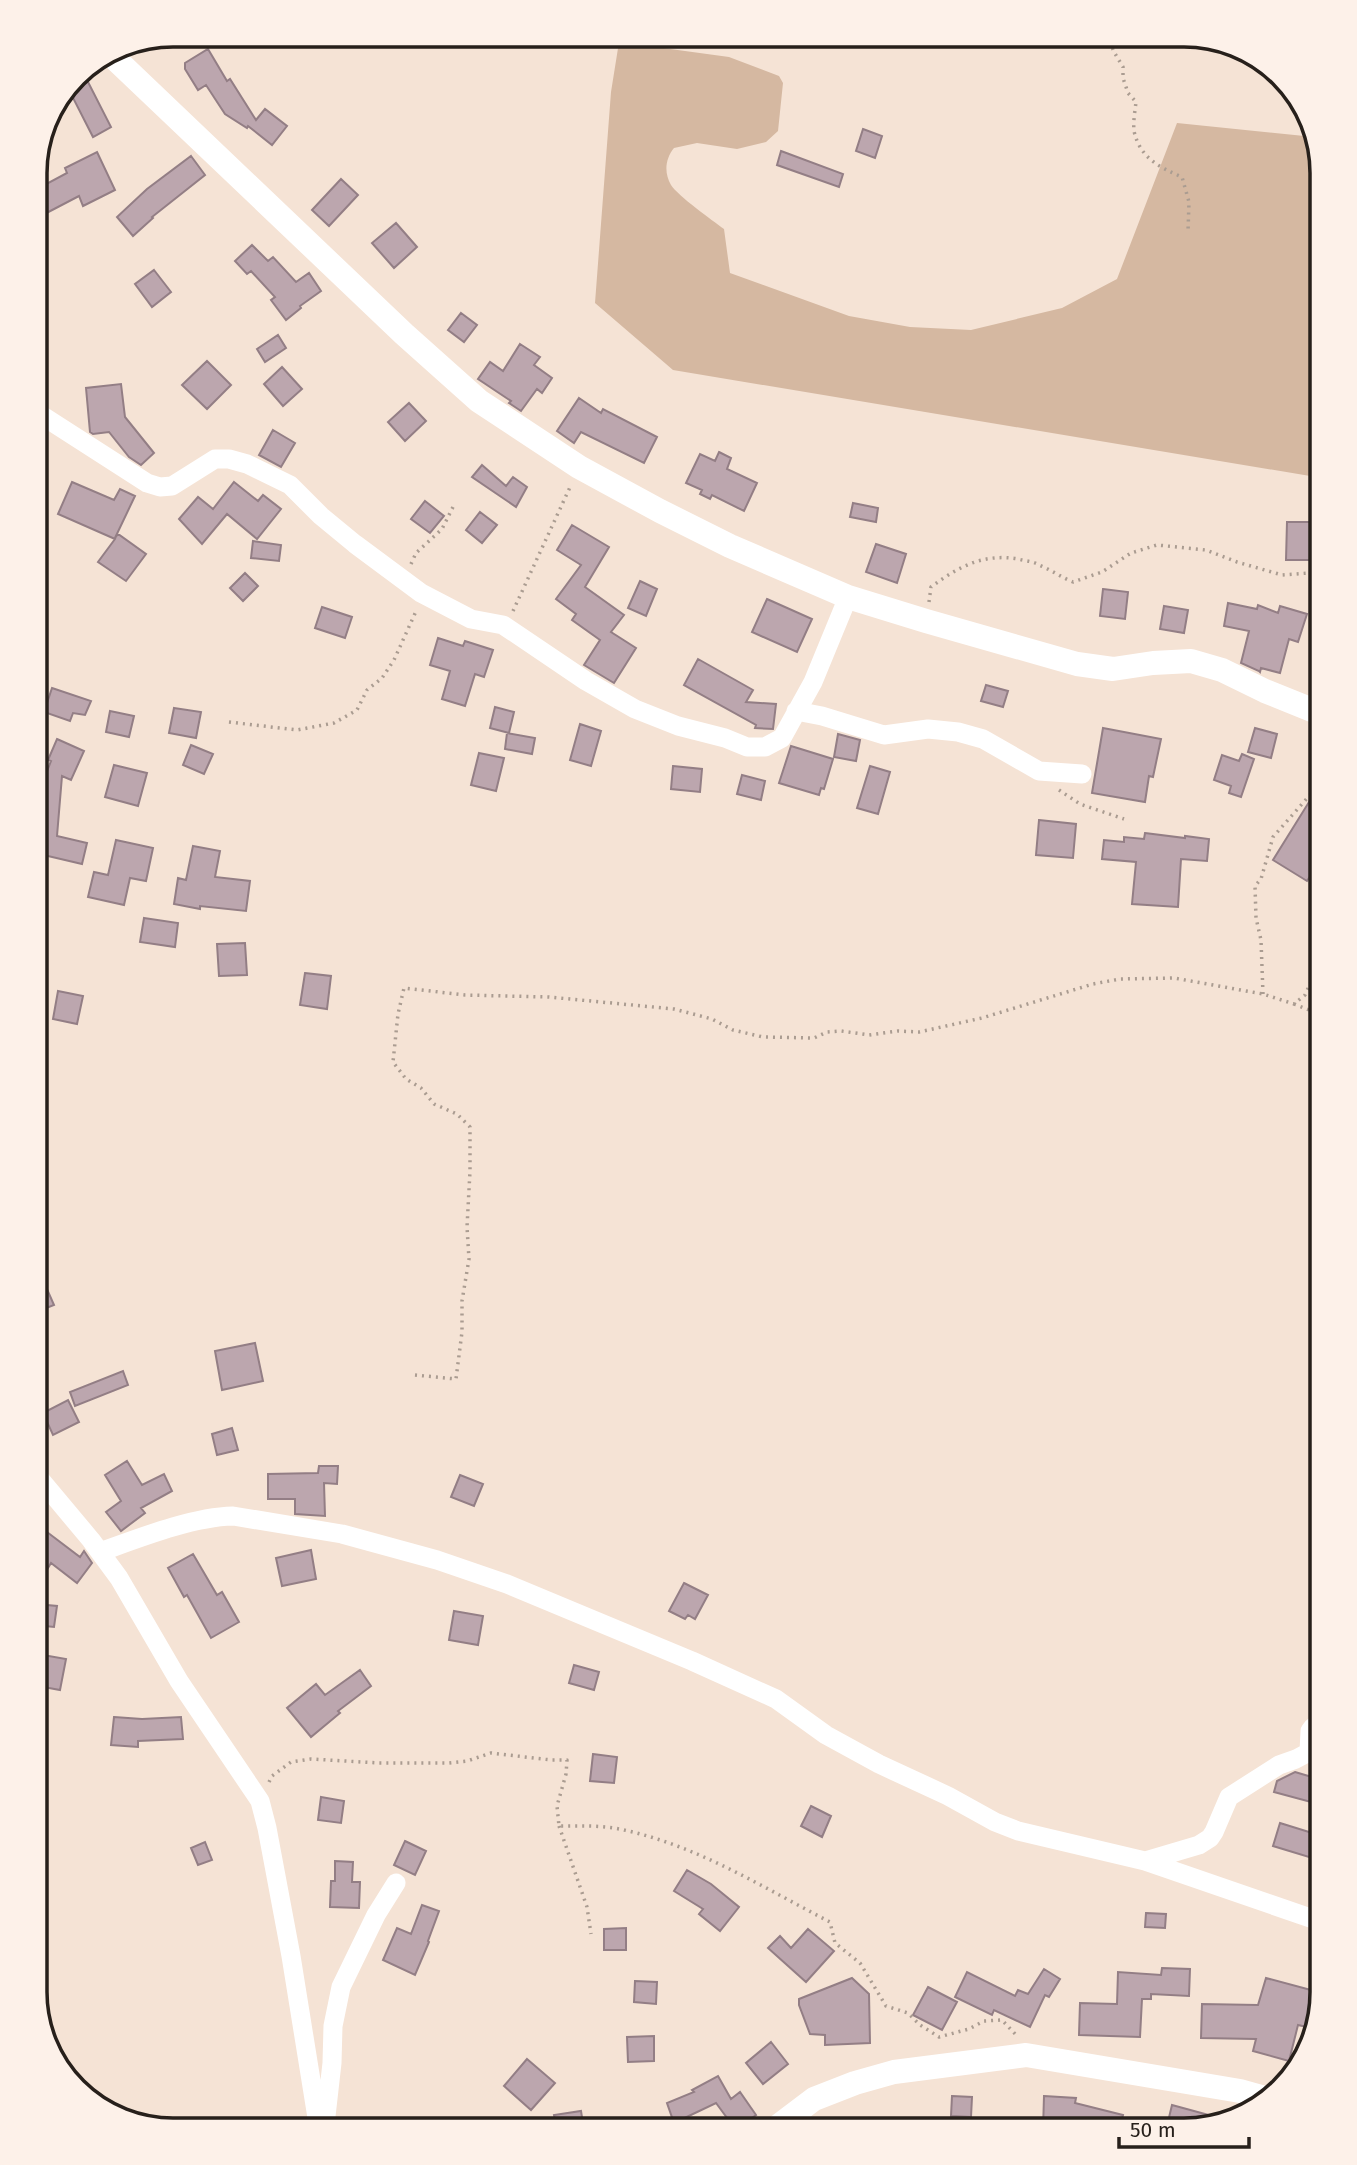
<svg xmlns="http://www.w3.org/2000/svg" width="1357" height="2165" viewBox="0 0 1357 2165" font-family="'Fira Sans',sans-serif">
<rect width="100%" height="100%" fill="#f5e3d5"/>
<path fill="#d5b8a1" d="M619,42L729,57L779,76L783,83L778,131L766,142L737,149L697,143L674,148C665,159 664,173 671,185C678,196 712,220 724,229L730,273L849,316L910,327L971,330L1062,308L1117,279L1177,123L1314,137L1322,174V478L673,370L595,303L611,92Z"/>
<path fill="#bca6ae" stroke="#937e85" stroke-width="2" d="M208,49L227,81L230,79L256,120L265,109L287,126L272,145L248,126L247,128L225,114L206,85L198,90L185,69V63Z
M87,80L111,127L93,137L69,90Z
M863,129L882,136L875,158L856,151Z
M781,151L843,174L839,187L777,165Z
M97,152L115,190L83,206L79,196L35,219V190L67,173L65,168Z
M191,156L205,175L152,217L153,218L133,236L117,217L147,189Z
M341,179L358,195L329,226L312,210Z
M396,223L417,247L394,268L372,243Z
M252,245L268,261L273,257L296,282L309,273L321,291L300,306L301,308L286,320L271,300L275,297L251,271L247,274L235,261Z
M154,270L171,292L152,307L135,284Z
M461,313L477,325L464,342L448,330Z
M278,335L286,348L265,362L257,349Z
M520,344L540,357L534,365L552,378L542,393L537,389L521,411L509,403L511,401L478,379L490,362L503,371Z
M207,361L231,385L207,409L182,385Z
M282,367L302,389L283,406L264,384Z
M121,384L125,417L154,453L141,465L129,457L109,432L93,434L90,432L86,388Z
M579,398L601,413L603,409L657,437L644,463L581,432L574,443L557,431Z
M409,403L426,421L405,441L388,422Z
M273,430L295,443L281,467L259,455Z
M719,452L731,458L727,469L757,483L744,511L712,495L710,499L700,494L702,490L686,483L700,454L715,461Z
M482,465L506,486L513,477L527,487L516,507L472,477Z
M72,482L114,500L120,489L135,496L115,538L118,534L146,554L126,581L98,562L115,539L58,514Z
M234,482L258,501L263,495L281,509L257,539L227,514L202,544L179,519L198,497L213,509Z
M425,501L444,516L430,533L411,519Z
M853,503L878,508L876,522L850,517Z
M480,512L497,525L482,543L466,530Z
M1287,522H1321V560H1286Z
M572,525L609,547L585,587L624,615L611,632L636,648L614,683L584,665L600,640L572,620L576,614L556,599L581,565L557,550Z
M253,541L281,545L279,561L251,558Z
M876,544L906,554L897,583L866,572Z
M245,573L258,586L243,601L230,588Z
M640,581L657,589L646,616L628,608Z
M1103,589L1128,592L1125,619L1100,616Z
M767,599L812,619L797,652L752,632Z
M1228,603L1257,609L1258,605L1278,613L1280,606L1307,614L1298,642L1289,639L1280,673L1261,668L1260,672L1259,671L1241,663L1249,631L1224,626Z
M1164,606L1188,610L1184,633L1160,629Z
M322,607L352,617L345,638L315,628Z
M438,638L463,646L465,641L493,650L484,677L475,674L465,706L442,699L450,671L430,665Z
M698,659L753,690L746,702L776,704L773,729L755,728L756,725L684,685Z
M986,685L1008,691L1003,707L981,701Z
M52,688L91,701L85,715L73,713L70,721L44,712Z
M495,707L514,712L509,733L490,728Z
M174,708L201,712L196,738L169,733Z
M110,711L134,716L129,737L106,732Z
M580,724L601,731L591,766L570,760Z
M1103,728L1161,739L1153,777L1149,776L1145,802L1092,793Z
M1255,728L1277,734L1271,758L1248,752Z
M507,733L535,738L532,754L505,749Z
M838,734L860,740L856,761L834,757Z
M57,739L84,751L71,780L62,776L57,836L87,843L82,864L35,853L39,784H42L51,761L48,760Z
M191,745L213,754L204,774L183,765Z
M791,746L833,759L824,789L821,788L819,795L779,783Z
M479,753L504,758L496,791L471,785Z
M1242,754L1254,759L1241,797L1229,793L1231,786L1214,780L1222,755L1239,761Z
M114,765L147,773L138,806L105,797Z
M673,766L702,769L700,792L671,789Z
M870,766L890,772L878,814L857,808Z
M742,775L765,781L761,800L737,794Z
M1309,802L1322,810V858L1307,881L1273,860Z
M1039,820L1076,824L1073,858L1036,855Z
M1145,833L1185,838V836L1209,839L1207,861L1181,859L1178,907L1132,904L1136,862L1102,859L1104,840L1124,842V837L1144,839Z
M116,840L153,848L146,881L130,878L124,905L88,897L94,872L108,875Z
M193,846L220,851L215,877L250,881L246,911L200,906V909L174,904L178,878L186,880Z
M144,918L178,923L175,947L140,942Z
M245,943L247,975L219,976L217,944Z
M305,973L331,976L327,1009L300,1005Z
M58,991L83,996L77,1024L53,1019Z
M35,1262L54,1305L39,1311L35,1302Z
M255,1343L263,1381L222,1390L215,1351Z
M123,1371L128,1385L75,1406L70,1392Z
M68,1400L79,1422L53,1435L43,1413Z
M232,1428L238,1450L217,1455L212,1434Z
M127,1461L142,1485L164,1474L172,1491L141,1508L145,1513L121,1531L106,1512L121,1501L105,1475Z
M319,1466H338L337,1484L324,1483L325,1516L295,1514V1499H268V1474L318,1473Z
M460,1475L483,1484L474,1506L451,1497Z
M43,1529L80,1557L84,1551L92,1563L77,1583L51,1563L48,1568L35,1558V1540Z
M311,1550L316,1579L282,1586L276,1558Z
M193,1554L217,1595L222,1592L239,1622L211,1638L187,1595L184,1597L168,1568Z
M684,1583L708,1595L695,1619L688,1615L685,1619L669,1611Z
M36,1604L57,1606L54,1627L35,1625Z
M454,1611L483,1616L478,1645L449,1640Z
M43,1655L66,1659L60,1690L38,1686Z
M574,1665L599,1672L594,1690L569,1683Z
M360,1670L371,1686L338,1711L340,1713L311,1737L287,1708L316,1684L325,1695Z
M114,1717L142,1719L181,1717L183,1739L138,1741V1747L111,1745Z
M593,1754L617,1757L614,1783L590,1781Z
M1295,1772L1322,1780V1805L1274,1792L1277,1781Z
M321,1797L344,1801L341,1823L318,1820Z
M811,1806L831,1816L822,1837L801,1826Z
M1280,1823L1322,1836V1861L1273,1846Z
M405,1841L426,1851L415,1875L394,1865Z
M205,1842L212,1860L198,1865L191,1848Z
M335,1861L353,1862L352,1882H360L359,1908L330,1907L331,1881H335Z
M687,1870L711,1884L739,1907L720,1931L699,1914L703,1909L674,1891Z
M422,1905L439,1911L428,1941L429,1942L415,1975L383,1960L397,1928L411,1934Z
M1146,1913L1166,1914L1165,1928L1145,1927Z
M626,1928V1950H604V1929Z
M808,1929L834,1951L806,1982L768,1948L780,1936L791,1948Z
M1162,1968L1190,1969L1189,1996L1151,1994V1999H1142L1140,2037L1079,2035L1080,2003L1117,2004L1118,1972L1161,1975Z
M1044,1969L1060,1979L1049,1997L1045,1995L1030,2027L994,2010L992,2015L955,1997L967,1972L1015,1996L1018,1990L1028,1994Z
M852,1978L869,1994L870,2043L825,2045V2035L810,2034L799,2005V1999Z
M1266,1978L1322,1993L1311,2028L1298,2025L1289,2061L1253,2051L1256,2039L1201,2038L1202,2004L1258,2005Z
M635,1981L657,1982L656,2004L634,2002Z
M928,1987L957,2002L942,2030L913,2015Z
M654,2036V2061L628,2062L627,2037Z
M771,2042L788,2064L763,2084L746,2063Z
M527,2059L555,2083L531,2110L504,2086Z
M718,2076L731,2099L740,2092L756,2115L736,2130L716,2103L674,2123L667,2103L694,2092L692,2090Z
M952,2096L972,2097L971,2117L951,2116Z
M1044,2096L1076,2098L1075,2103L1123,2115L1119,2130H1043Z
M1172,2105L1227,2120L1184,2130H1166Z
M581,2111L584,2130H557L554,2115Z"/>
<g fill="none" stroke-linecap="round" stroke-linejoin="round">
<path stroke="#aa9c91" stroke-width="3.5" stroke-dasharray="2 5" stroke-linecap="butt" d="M1107,35L1114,52L1123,67V78L1128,93L1136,102C1135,111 1133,122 1134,131C1140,158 1159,167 1182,177L1189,202L1188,232
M411,564L416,553L442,529L453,507
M929,602L931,587C958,567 983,553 1018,559C1025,561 1033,561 1039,565C1051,570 1061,577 1073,582L1102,572L1131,553L1157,545L1206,550L1237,562L1282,575L1322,572
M513,611L571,485
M229,722L297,730L334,723L357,710L367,690L382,678L394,660L417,609
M1059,790L1080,804L1124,819
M1263,994L1261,940L1256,918L1255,886L1261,879L1273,837L1309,796L1322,784
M1294,1004L1322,1015
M415,1375L456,1379L462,1332V1301L469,1259L467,1227L470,1171V1127L457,1114L434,1104L421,1088L406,1079L393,1062L398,1014L404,988L465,995L549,997L674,1009L712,1019L733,1030L763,1037L814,1038L827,1032L841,1031L869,1035L898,1031L919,1032L982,1018L1093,984L1120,979L1174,978L1263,994L1294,1004L1305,995L1322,958
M269,1782L272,1776L291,1762L311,1759L379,1763H449L467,1761L491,1753L551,1760H567L566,1774L557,1806L559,1826C581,1826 603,1825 624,1830C698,1846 764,1888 830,1922L835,1943L860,1963L886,2006L908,2013L920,2025L939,2037L969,2029L984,2021L1002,2020L1018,2037
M559,1826L587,1907L591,1934"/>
<path stroke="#fff" stroke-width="19" d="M35,411L147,483L160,487L172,486L215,459H229L247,464L290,485L321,516L355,544L421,593L471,619L503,625L586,681L635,709L678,726L725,738L747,747H765L782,738L813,682L848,597
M796,711L822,716L884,735L928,729L958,732L983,739L1039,771L1082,774
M35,1473L91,1540L119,1578L179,1681L260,1801L267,1828L291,1956L319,2130
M100,1552C139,1538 192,1517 233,1516L342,1534L437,1560L507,1584L692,1661L776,1699L826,1735L879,1764L948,1796L995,1822L1018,1831L1145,1861L1322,1922
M1145,1861L1199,1845L1210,1838L1214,1832L1229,1797L1279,1765L1296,1759L1309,1752L1310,1731L1313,1727L1322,1726
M325,2125L332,2063L333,2026L341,1987L376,1915L396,1883"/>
<path stroke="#fff" stroke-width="24" d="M109,53L404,334L479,401L579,467L660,511L730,546L848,597L926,621L1077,664L1113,669L1153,663L1191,661L1222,670L1265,691L1322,714
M773,2130L814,2099L855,2083L894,2072L1026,2055L1240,2091L1265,2098"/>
</g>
<path d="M0 0H1357V2165H0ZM173 47H1184A126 126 0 0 1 1310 173V1992A126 126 0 0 1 1184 2118H173A126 126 0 0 1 47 1992V173A126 126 0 0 1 173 47Z" fill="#fdf1e9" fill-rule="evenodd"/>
<path fill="none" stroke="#27201b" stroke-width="3.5" d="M173 47H1184A126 126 0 0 1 1310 173V1992A126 126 0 0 1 1184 2118H173A126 126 0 0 1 47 1992V173A126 126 0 0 1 173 47Z"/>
<path d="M1119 2137v10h130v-10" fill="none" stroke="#27201b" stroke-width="3.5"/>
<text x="1130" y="2137" font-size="21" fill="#27201b" stroke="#fdf1e9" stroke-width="5" paint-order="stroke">50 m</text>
</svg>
